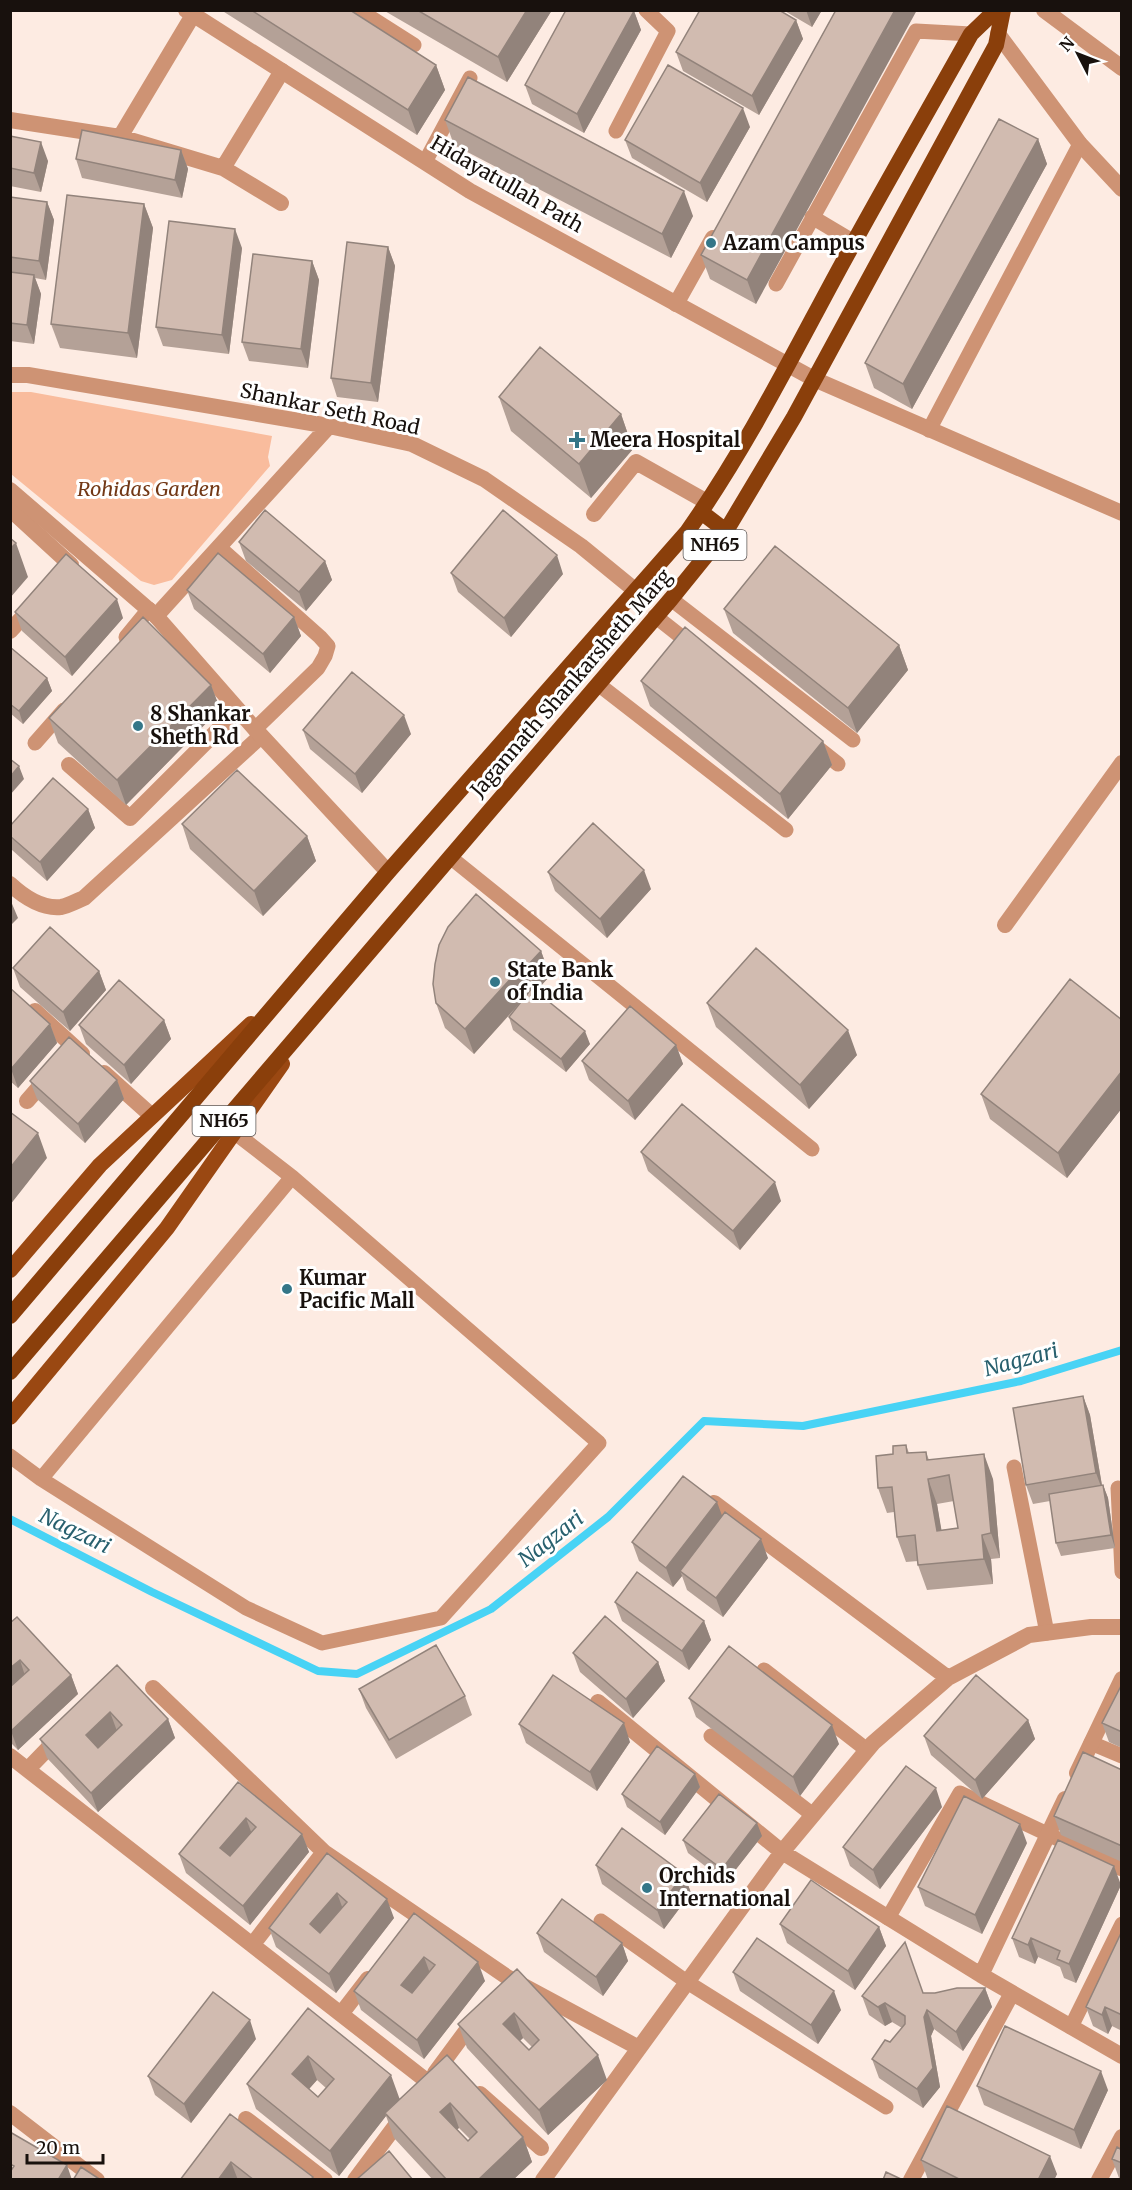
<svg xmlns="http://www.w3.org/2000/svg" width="1132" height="2190" viewBox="0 0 1132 2190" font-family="Merriweather,serif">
<rect width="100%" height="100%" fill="#fdebe2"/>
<path fill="#f9bc9d" d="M31,392L272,436L268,457L270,466L172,580L154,585L141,581L11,474V392Z"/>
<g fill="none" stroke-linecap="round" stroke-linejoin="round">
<path stroke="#48d3f5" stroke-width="8" d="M10,1519L152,1592L318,1671L357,1674L491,1609L608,1517L704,1421L803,1426L1021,1381L1122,1350"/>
<path stroke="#ce9374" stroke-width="15" d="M359,10L414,45
M616,131L668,31L646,10
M425,162L470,78
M812,217L854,242
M776,284L916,31L971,34
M929,430L1080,144
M219,547L320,637L328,646L325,656L318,668L255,729
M671,599L853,740
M655,616L693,646
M126,637L149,609
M598,684L786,830
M35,743L64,710
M814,745L838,764
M450,857L812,1149
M10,1456L41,1479L246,1608L322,1643L441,1618L599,1443L292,1177L234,1132
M1014,1467L1047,1633
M41,1479L292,1177
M1118,1488L1122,1572
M764,1670L867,1750
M711,1736L813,1815
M1091,1743L1122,1756
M888,1918L960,1793L1122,1869
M601,1921L687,1982L886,2107
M1071,2027L1122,1924"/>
<path stroke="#ce9374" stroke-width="16" d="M1044,10L1122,68
M998,34L1080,144L1122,189
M10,120L120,137L223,168L281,203
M120,137L193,15
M223,168L282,71
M676,304L713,238
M10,375H28L329,426L412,444L484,479L581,546L636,591
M814,379L1122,513
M10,509L71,565
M594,514L636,462L707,502
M156,616L329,426
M10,631L33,606
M69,765L130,818L238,710
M10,884C24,897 41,909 61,907C68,906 77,901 84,898L261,736
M1005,925L1122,763
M35,1011L82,1054
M104,1073L152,1116
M27,1101L48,1077
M714,1503L948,1678
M153,1688L324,1852L507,1977L639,2048
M598,1702L782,1852L981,1975L1122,2056
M10,1756L428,2082
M28,1769L59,1737
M1077,1773L1122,1679
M253,1944L324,1852
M981,1975L1065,1799
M341,2014L368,1979
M435,2073L475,2019
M480,2094L541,2148
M10,2113L97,2180
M246,2119L325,2180
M355,2180L405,2113
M543,2180L782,1852L873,1743L948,1678L1029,1635L1091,1627H1122
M911,2180L1012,1993
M1099,2180L1122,2137"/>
<path stroke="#ce9374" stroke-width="16" d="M186,10L470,191L814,379
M10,490L156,616L255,729L388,872"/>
<path stroke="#9a4812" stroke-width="16" d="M10,1270L100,1165L251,1024
M10,1417L167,1228L282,1064"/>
<path stroke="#8a3f0b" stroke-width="16" d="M701,512L726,531
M10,1316L388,872L687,532C747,447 793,354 842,264C884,187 928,111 971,34L996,10
M10,1372L671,599L726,531L794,417L996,45L1003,10"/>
</g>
<path fill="#b4a197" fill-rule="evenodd" d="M221,10H350L436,65L445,90L417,135Z
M383,10H552L507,82Z
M783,10H822L812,27Z
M836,10L756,304L710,279L701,255Z
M634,11L641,30L584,133L532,104L525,85Z
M796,20L803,39L759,115L683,71L676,52Z
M445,120L693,216L671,258L454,145Z
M750,127L707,202L632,158L625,140Z
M10,136L48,161L41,192L10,186Z
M1038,139L1047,164L912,409L874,388L865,363Z
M181,150L188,169L182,198L82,178L76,159Z
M10,197L47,202L54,220L46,280L35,278L41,294L34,344L10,341Z
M144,204L153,228L137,358L60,348L51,324Z
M388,247L395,266L378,402L337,397L331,378Z
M242,248L229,354L163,346L156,327Z
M312,261L319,280L308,368L249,361L242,342Z
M499,397L621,414L633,449L591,498L511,431Z
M239,542L325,561L332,580L306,611L246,561Z
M451,573L563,574L511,637L458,592Z
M187,590L294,617L301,636L270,673L194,609Z
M724,609L899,645L908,670L857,733L733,633Z
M15,612L123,618L72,676L22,631Z
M10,647L47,678L52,691L23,724L10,713Z
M641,681L823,741L832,765L788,819L650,706Z
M211,685L220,709L126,805L58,743L49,718Z
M303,730L411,734L362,793L310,749Z
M88,809L95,828L47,881L12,850L10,845V826Z
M182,824L307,836L316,861L263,916L190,849Z
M548,872L651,889L607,938L555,891Z
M541,951L550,976L536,991L533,988L590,1044L566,1072L513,1030L509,1017L522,1001L474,1054L445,1028L436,1003Z
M13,968L99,971L106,990L70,1031L20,987Z
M10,988L50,1024L57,1043L18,1088L10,1081Z
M707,1003L857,1055L809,1109L716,1027Z
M164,1020L171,1039L131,1084L86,1044L79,1025Z
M1122,1020V1108L1067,1178L990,1119L981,1094Z
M676,1045L683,1064L635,1120L589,1080L582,1061Z
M117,1080L124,1099L85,1143L37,1099L30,1081Z
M641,1152L781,1201L740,1250L648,1171Z
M1083,1396L1090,1415L1102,1485H1103L1108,1498L1115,1548L1061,1556L1056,1543L1050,1501L1033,1504L1026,1485Z
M906,1445L909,1453L926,1452L929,1460L993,1479L1000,1558L991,1559L993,1584L927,1590L918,1565V1561L906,1562L897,1537L894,1512L887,1513L878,1488L893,1454ZM954,1501L958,1528L941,1530L937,1504Z
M722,1516L768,1558L723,1617L687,1590L682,1576L673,1587L639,1561L632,1542Z
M615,1602L704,1621L711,1640L689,1670L622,1621Z
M10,1623L71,1675L78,1694L18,1750L10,1742Z
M573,1653L658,1662L665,1681L633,1718L580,1672Z
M117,1665L168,1719L175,1738L98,1812L47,1758L40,1739Z
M1122,1684V1748L1109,1742L1102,1723Z
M359,1689L465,1696L472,1715L396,1759L366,1708Z
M689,1698L839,1744L800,1796L696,1717Z
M1028,1720L1035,1739L982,1799L931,1755L924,1736Z
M519,1724L630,1742L597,1791L526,1743Z
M1122,1770V1862L1061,1835L1054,1816Z
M695,1774L700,1787L665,1835L627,1807L622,1794Z
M238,1782L302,1834L309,1852L250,1925L186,1873L179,1854Z
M942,1807L880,1889L850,1866L843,1847Z
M762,1836L726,1882L688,1853L683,1840Z
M1027,1843L982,1934L925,1906L918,1887Z
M327,1853L394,1918L336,1993L276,1947L269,1928Z
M596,1865L684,1874L691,1893L664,1929L602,1884Z
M1121,1885L1076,1983L1064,1978L1060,1967L1038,1957L1035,1964L1019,1957L1012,1938Z
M414,1913L485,1981L424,2059L361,2010L354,1991Z
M780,1924L879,1927L886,1946L855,1990L787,1943Z
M1122,1931V2031L1112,2026L1108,2034L1093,2026L1086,2007Z
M537,1933L622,1943L628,1961L603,1996L544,1952Z
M517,1969L607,2080L548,2135L467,2048L458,2024ZM523,2038L532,2047L529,2050L520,2041Z
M733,1972L841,2010L818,2044L740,1991Z
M985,1988L992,2007L963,2051L934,2029L931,2036L940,2087L923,2108L879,2078L872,2059L890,2042L902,2028L892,2022L885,2026L869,2015L862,1996L935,1993Z
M308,2008L400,2099L447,2055L523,2137L532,2162L513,2180H433L394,2138L386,2116L339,2176L256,2109L247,2084ZM317,2080L326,2088L318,2097L309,2089ZM459,2128L470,2139L468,2141L457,2129Z
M256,2039L191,2123L155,2095L148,2076Z
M977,2086L1108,2090L1081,2149L984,2105Z
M230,2114L314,2180H180Z
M1122,2150V2179L1119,2178L1112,2159Z
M921,2160L1057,2174L1054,2180H928Z"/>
<path fill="#92837b" d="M527,10H552L507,82L498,57Z
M806,10H822L812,27Z
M895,10H917L756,304L747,280Z
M634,11L641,30L584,133L577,114Z
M796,20L803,39L759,115L752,96Z
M436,65L445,90L417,135L408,110Z
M743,108L750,127L707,202L700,183Z
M1038,139L1047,164L912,409L903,384Z
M41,142L48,161L41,192L34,173Z
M181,150L188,169L182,198L175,180Z
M684,191L693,216L671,258L662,234Z
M47,202L54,220L46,280L39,261Z
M144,204L153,228L137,358L128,333Z
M235,229L242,248L229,354L222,335Z
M388,247L395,266L378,402L371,383Z
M312,261L319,280L308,368L301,349Z
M34,275L41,294L34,344L27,325Z
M621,414L633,449L591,498L579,464Z
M16,543L28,577L10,598V549Z
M557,555L563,574L511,637L504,618Z
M325,561L332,580L306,611L299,592Z
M117,599L123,618L72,676L65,657Z
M294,617L301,636L270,673L263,654Z
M899,645L908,670L857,733L848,708Z
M47,678L52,691L23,724L19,711Z
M211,685L220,709L126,805L117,780Z
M404,715L411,734L362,793L355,774Z
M823,741L832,765L788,819L780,794Z
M19,766L24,779L10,795V777Z
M88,809L95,828L47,881L40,862Z
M307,836L316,861L263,916L254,891Z
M644,870L651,889L607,938L600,919Z
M10,899L18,918L10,926Z
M541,951L550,976L536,991L527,966Z
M524,964L533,988L474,1054L465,1029Z
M99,971L106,990L70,1031L63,1012Z
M164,1020L171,1039L131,1084L124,1065Z
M50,1024L57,1043L18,1088L11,1069Z
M848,1030L857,1055L809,1109L800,1085Z
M585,1031L590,1044L566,1072L561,1059Z
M676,1045L683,1064L635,1120L628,1101Z
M1122,1071V1108L1067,1178L1058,1153Z
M117,1080L124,1099L85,1143L78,1124Z
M38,1133L47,1158L10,1205V1168Z
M775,1182L781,1201L740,1250L733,1231Z
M1083,1396L1090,1415L1103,1492L1096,1473Z
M984,1454L993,1479L1000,1558L991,1533Z
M928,1479L937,1504L946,1556L937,1531Z
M1103,1485L1108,1498L1115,1548L1111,1535Z
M717,1502L724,1521L680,1571L682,1576L673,1587L666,1568Z
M982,1535L991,1559L993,1584L984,1559Z
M761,1539L768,1558L723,1617L716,1598Z
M704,1621L711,1640L689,1670L682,1651Z
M20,1660L26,1679L10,1693V1668Z
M658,1662L665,1681L633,1718L626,1699Z
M71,1675L78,1694L18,1750L11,1731Z
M110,1712L117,1731L92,1754L86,1735Z
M168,1719L175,1738L98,1812L91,1793Z
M1028,1720L1035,1739L982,1799L975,1780Z
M624,1723L630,1742L597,1791L590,1772Z
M832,1725L839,1744L800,1796L793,1777Z
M695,1774L700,1787L665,1835L660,1822Z
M936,1788L942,1807L880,1889L873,1870Z
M246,1818L253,1837L227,1866L220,1848Z
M757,1823L762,1836L726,1882L722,1869Z
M1020,1824L1027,1843L982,1934L975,1915Z
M302,1834L309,1852L250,1925L243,1906Z
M1114,1866L1121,1885L1076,1983L1069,1964Z
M684,1874L691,1893L664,1929L657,1910Z
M337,1893L344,1912L316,1943L310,1924Z
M387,1899L394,1918L336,1993L329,1974Z
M879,1927L886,1946L855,1990L848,1971Z
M1031,1938L1038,1957L1035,1964L1028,1945Z
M622,1943L628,1961L603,1996L596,1977Z
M424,1957L431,1976L408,2004L401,1985Z
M478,1962L485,1981L424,2059L417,2040Z
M985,1988L992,2007L963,2051L956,2032Z
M834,1991L841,2010L818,2044L811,2025Z
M885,2003L892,2022L885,2026L878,2007Z
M1105,2007L1112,2026L1108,2034L1102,2015Z
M927,2010L934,2029L931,2036L940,2087L923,2108L917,2089L924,2017Z
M514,2013L523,2038L512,2048L503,2024Z
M250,2020L256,2039L191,2123L184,2104Z
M598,2055L607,2080L548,2135L539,2110Z
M308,2056L317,2080L301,2098L292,2074Z
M1101,2071L1108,2090L1081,2149L1074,2130Z
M391,2075L400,2100L385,2113L386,2116L339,2176L330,2151Z
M450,2103L459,2128L449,2136L440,2112Z
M523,2137L532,2162L513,2180H478Z
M1050,2156L1057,2174L1054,2180H1038Z
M231,2162L238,2180H218Z
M67,2165L72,2180H58Z"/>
<path fill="#d1bbb0" stroke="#92837b" stroke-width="1.5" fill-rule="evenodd" d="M251,10H350L436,65L408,110Z
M417,10H527L498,57Z
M566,10L634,11L577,114L525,85Z
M700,10H779L796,20L752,96L676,52Z
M836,10H895L747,280L701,255Z
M668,65L743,108L700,183L625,140Z
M468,77L684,191L662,234L445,120Z
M999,119L1038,139L903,384L865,363Z
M82,130L181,150L175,180L76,159Z
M10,136L41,142L34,173L10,168Z
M67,195L144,204L128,333L51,324Z
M10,197L47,202L39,261L10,257Z
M169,221L235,229L222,335L156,327Z
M347,242L388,247L371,383L331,378Z
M253,254L312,261L301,349L242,342Z
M10,272L34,275L27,325L10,323Z
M540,347L621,414L579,464L499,397Z
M265,510L325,561L299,592L239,542Z
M503,510L557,555L504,618L451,573Z
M10,538L16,543L10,549Z
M775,546L899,645L848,708L724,609Z
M218,553L294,617L263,654L187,590Z
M66,554L117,599L65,657L15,612Z
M143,617L211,685L117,780L49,718Z
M685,627L823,741L780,794L641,681Z
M10,647L47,678L19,711L10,704Z
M352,672L404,715L355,774L303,730Z
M10,759L19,766L10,777Z
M237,770L307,836L254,891L182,824Z
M53,778L88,809L40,862L10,836V826Z
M593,823L644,870L600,919L548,872Z
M476,894L541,951L527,966L524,964L465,1029L436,1003L433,984L435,964L439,945L448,927Z
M50,927L99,971L63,1012L13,968Z
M756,948L848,1030L800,1085L707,1003Z
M1070,979L1122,1020V1071L1058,1153L981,1094Z
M119,980L164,1020L124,1065L79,1025Z
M10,988L50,1024L11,1069L10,1068Z
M532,988L585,1031L561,1059L509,1017Z
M630,1006L676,1045L628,1101L582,1061Z
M69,1037L117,1080L78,1124L30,1081Z
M682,1104L775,1182L733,1231L641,1152Z
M10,1112L38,1133L10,1168Z
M1083,1396L1096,1473L1026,1485L1013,1408Z
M906,1445L907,1453L926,1452L927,1460L984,1454L991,1533L982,1535L984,1559L918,1565L915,1535L897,1537L892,1487L878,1488L876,1456L893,1454V1446ZM949,1475L958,1528L937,1531L928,1479Z
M683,1476L717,1502L666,1568L632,1542Z
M1103,1485L1111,1535L1056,1543L1049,1494Z
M725,1512L761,1539L716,1598L680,1571Z
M637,1572L704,1621L682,1651L615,1602Z
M605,1616L658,1662L626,1699L573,1653Z
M17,1617L71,1675L11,1731L10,1687L29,1670L20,1660L10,1668V1623Z
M436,1645L465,1696L389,1740L359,1689Z
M729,1646L832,1725L793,1777L689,1698Z
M117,1665L168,1719L91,1793L40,1739ZM110,1712L122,1725L98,1748L86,1735Z
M553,1675L624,1723L590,1772L519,1724Z
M976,1675L1028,1720L975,1780L924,1736Z
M1122,1684V1732L1102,1723Z
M657,1746L695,1774L660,1822L622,1794Z
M1083,1752L1122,1770V1846L1054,1816Z
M906,1766L936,1788L873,1870L843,1847Z
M238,1782L302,1834L243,1906L179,1854ZM246,1818L256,1827L230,1856L220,1848Z
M719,1794L757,1823L722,1869L683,1840Z
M964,1796L1020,1824L975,1915L918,1887Z
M622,1828L684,1874L657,1910L596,1865Z
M1058,1840L1114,1866L1069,1964L1057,1959L1060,1951L1031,1938L1028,1945L1012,1938Z
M327,1853L387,1899L329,1974L269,1928ZM337,1893L347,1902L320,1933L310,1924Z
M811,1880L879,1927L848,1971L780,1924Z
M562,1899L622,1943L596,1977L537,1933Z
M414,1913L478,1962L417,2040L354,1991ZM424,1957L435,1965L412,1993L401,1985Z
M1122,1931V2015L1105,2007L1102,2015L1086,2007Z
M757,1938L834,1991L811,2025L733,1972Z
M905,1942L923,1993H935L957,1988H985L956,2032L927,2010L924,2017L933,2068L917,2089L872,2059L885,2040L890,2042L905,2024V2016L885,2003L878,2007L862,1996Z
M517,1969L598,2055L539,2110L458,2024ZM514,2013L539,2040L529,2050L503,2024Z
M213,1992L250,2020L184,2104L148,2076Z
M308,2008L391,2075L330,2151L247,2084ZM308,2056L334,2079L318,2097L292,2074Z
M1005,2026L1101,2071L1074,2130L977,2086Z
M447,2055L523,2137L478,2180H447L385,2113ZM450,2103L477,2132L468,2141L440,2112Z
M947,2106L1050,2156L1038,2180H961L921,2160Z
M230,2114L313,2177L310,2180H254L231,2162L218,2180H180Z
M10,2132L67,2165L58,2180H10V2172L14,2166L10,2164Z
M1117,2147L1122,2150V2163L1112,2159Z
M389,2151L413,2180H356Z
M81,2167L101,2180H73Z
M886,2172L903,2180H883Z"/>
<g fill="#347688" stroke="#fff" stroke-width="2">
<circle cx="711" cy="243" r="6"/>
<path d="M574 431h6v6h6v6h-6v6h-6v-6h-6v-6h6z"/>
<circle cx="138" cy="726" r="6"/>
<circle cx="495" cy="982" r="6"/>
<circle cx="287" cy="1289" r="6"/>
<circle cx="647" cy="1888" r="6"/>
</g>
<g text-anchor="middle" stroke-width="6" stroke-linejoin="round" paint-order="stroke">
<g fill="#fff" stroke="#5d5856" stroke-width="1.5">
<rect x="683.5" y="530" width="63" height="30" rx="4.5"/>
<rect x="192.5" y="1106" width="63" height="30" rx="4.5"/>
</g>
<g font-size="18" font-weight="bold" fill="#18110d">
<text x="715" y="551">NH65</text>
<text x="224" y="1127">NH65</text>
</g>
<g font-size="20" fill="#18110d" stroke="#fff">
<text transform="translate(507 184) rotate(30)" y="7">Hidayatullah Path</text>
<text transform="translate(330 409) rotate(12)" y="7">Shankar Seth Road</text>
<text transform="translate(571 683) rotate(-49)" y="7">Jagannath Shankarsheth Marg</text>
</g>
<g font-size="20" font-weight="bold" fill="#18110d" stroke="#fff" text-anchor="start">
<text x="723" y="250">Azam Campus</text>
<text x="590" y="447">Meera Hospital</text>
<text x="150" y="721">8 Shankar<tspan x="150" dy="23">Sheth Rd</tspan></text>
<text x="507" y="977">State Bank<tspan x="507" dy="23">of India</tspan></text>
<text x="299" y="1285">Kumar<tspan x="299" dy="23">Pacific Mall</tspan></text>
<text x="659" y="1883">Orchids<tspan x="659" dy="23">International</tspan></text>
</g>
<g font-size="20" font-style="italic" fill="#723816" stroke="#fff">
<text x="149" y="496">Rohidas Garden</text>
</g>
<g font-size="21" font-style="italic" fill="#28606e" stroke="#fff">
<text transform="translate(1021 1360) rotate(-15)" y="7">Nagzari</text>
<text transform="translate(75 1531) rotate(26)" y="7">Nagzari</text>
<text transform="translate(551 1539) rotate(-38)" y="7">Nagzari</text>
</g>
</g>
<rect width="1132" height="2190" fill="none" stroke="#18110d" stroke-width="24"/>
<g transform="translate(1078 54) rotate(312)" stroke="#ffffff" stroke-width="4.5" paint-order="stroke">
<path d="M0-4.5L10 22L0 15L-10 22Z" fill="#18110d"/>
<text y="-9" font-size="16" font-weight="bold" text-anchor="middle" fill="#18110d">N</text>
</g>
<path d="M27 2154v9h76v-9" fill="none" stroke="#18110d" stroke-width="3"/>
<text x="36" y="2154" font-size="18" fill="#18110d" stroke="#ffffff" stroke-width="4.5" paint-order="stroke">20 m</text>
</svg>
